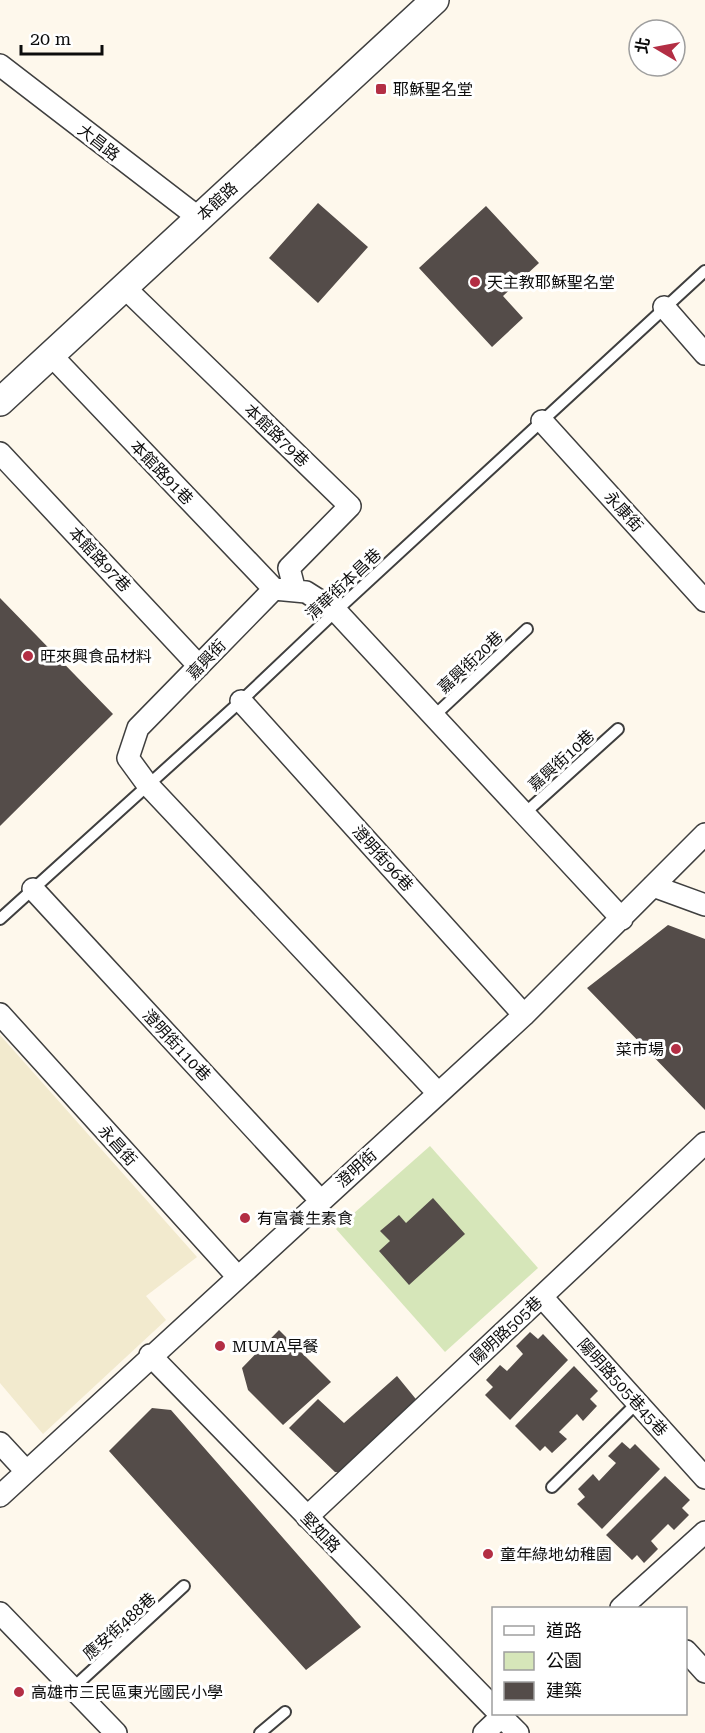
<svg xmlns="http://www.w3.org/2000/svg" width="705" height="1733" viewBox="0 0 705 1733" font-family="'Roboto Serif','Noto Sans TC',serif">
<rect width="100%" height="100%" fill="#fef8ec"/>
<path fill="#f2eace" d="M0,1035L197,1257L146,1296L166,1320L43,1434L0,1383Z"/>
<path fill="#d6e6b9" d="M430,1146L538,1268L445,1352L336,1229Z"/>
<path fill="#544c49" d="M318,203L368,247L318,303L269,258Z
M486,206L539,263L503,296L523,318L492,347L419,268Z
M0,598L113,714L0,826Z
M668,925L705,939V1110L587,988Z
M433,1198L465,1234L409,1285L379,1251L390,1241L380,1231L399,1215L406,1223Z
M279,1330L331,1382L283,1425L248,1390L242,1368Z
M530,1332L538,1339L543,1334L568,1360L510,1420L485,1395L493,1387L486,1380L500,1365L507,1371L523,1354L516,1346Z
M574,1366L598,1391L590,1399L597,1406L583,1421L577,1414L559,1432L567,1439L552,1453L545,1446L540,1451L515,1426Z
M397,1376L424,1409L350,1473L335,1472L289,1428L318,1399L344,1423Z
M152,1408L171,1410L361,1627L306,1670L109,1451Z
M622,1442L630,1449L635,1444L660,1469L602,1529L577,1504L585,1497L578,1489L593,1474L599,1481L616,1463L608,1456Z
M665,1476L690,1500L682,1508L689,1515L674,1530L668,1524L651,1541L658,1549L644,1563L637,1555L632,1560L606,1535Z"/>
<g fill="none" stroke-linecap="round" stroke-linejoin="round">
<defs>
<path id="service" d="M434,716L527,629
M525,813L618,729
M0,919L241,701L336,611L705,271
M552,1487L637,1403
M74,1687L184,1586
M260,1733L285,1712"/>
<path id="minor" d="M0,65L199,218
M124,287L350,506L289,568L295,591
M664,307L705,354
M51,355L274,589
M542,421L705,601
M0,453L199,666
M241,701L524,1015
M653,886L705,905
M33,889L320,1200
M0,1014L237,1276
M438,1093L147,784L128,758L138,728L274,589L306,592L336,611L622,919
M542,1297L705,1478
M150,1355L494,1708
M0,1443L25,1470
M0,1496L524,1015L705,834
M307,1517L705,1143
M621,1608L705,1532
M0,1613L116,1733
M686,1651L705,1672
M499,1714L518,1733
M484,1733L504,1714"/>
<path id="tertiary" d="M0,402L435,0"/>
</defs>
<use href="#service" stroke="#3f3f3f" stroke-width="14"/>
<use href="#minor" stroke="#3f3f3f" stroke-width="24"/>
<use href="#tertiary" stroke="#3f3f3f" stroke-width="30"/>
<use href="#service" stroke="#fff" stroke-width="10"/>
<use href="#minor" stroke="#fff" stroke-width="21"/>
<use href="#tertiary" stroke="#fff" stroke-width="27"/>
</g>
<g fill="#b32e44" stroke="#fff" stroke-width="2">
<rect x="375" y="83" width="12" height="12" rx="3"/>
<circle cx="475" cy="282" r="6"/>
<circle cx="28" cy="656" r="6"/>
<circle cx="676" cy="1049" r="6"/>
<circle cx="245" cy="1218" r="6"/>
<circle cx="220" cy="1346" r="6"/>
<circle cx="488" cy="1554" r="6"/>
<circle cx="19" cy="1692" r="6"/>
</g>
<g text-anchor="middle" stroke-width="6" stroke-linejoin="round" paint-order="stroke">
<g font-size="16" fill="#0c0c0c" stroke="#fff" text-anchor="start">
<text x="393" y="95">耶穌聖名堂</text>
<text x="487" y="288">天主教耶穌聖名堂</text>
<text x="40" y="662">旺來興食品材料</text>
<text x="664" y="1055" text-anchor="end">菜市場</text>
<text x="257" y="1224">有富養生素食</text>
<text x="232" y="1352">MUMA早餐</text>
<text x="500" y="1560">童年綠地幼稚園</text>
<text x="31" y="1698">高雄市三民區東光國民小學</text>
</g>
<g font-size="16" fill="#0c0c0c" stroke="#fff">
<text transform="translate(99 142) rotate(38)" y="6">大昌路</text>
<text transform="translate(217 201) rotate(-43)" y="6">本館路</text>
<text transform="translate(277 435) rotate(44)" y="6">本館路79巷</text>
<text transform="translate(162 472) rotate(46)" y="6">本館路91巷</text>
<text transform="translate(624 511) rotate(48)" y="6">永康街</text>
<text transform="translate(100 559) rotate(47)" y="6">本館路97巷</text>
<text transform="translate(343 584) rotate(-43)" y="6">清華街本昌巷</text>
<text transform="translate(206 659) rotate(-46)" y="6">嘉興街</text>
<text transform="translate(470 662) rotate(-43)" y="6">嘉興街20巷</text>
<text transform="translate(561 760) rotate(-42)" y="6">嘉興街10巷</text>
<text transform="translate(383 858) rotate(48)" y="6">澄明街96巷</text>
<text transform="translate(177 1045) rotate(47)" y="6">澄明街110巷</text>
<text transform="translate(118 1145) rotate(48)" y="6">永昌街</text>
<text transform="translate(356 1168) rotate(-42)" y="6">澄明街</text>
<text transform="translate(506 1330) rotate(-43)" y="6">陽明路505巷</text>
<text transform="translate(623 1387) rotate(48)" y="6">陽明路505巷45巷</text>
<text transform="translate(321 1532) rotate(46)" y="6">堅如路</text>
<text transform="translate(119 1626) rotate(-42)" y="6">應安街488巷</text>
</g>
</g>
<rect x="492" y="1607" width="195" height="108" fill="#ffffff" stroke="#9e9e9e" stroke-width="1.5"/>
<rect x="504" y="1626" width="30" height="9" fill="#ffffff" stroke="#9e9e9e" stroke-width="1.5"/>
<text x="546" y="1637" font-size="18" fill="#0c0c0c">道路</text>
<rect x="504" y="1652" width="30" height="18" fill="#d6e6b9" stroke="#9e9e9e" stroke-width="1.5"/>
<text x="546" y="1667" font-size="18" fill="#0c0c0c">公園</text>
<rect x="504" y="1682" width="30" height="18" fill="#544c49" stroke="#9e9e9e" stroke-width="1.5"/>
<text x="546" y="1697" font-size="18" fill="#0c0c0c">建築</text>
<g transform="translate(657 48) rotate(280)"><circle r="28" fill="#ffffff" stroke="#9e9e9e" stroke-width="1.5"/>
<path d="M0-4.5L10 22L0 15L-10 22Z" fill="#b32e44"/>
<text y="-9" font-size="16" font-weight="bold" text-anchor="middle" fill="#0c0c0c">北</text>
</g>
<path d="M21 45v9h81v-9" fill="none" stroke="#0c0c0c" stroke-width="3"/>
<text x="30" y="45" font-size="18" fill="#0c0c0c" stroke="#ffffff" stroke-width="4.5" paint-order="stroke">20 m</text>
</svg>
